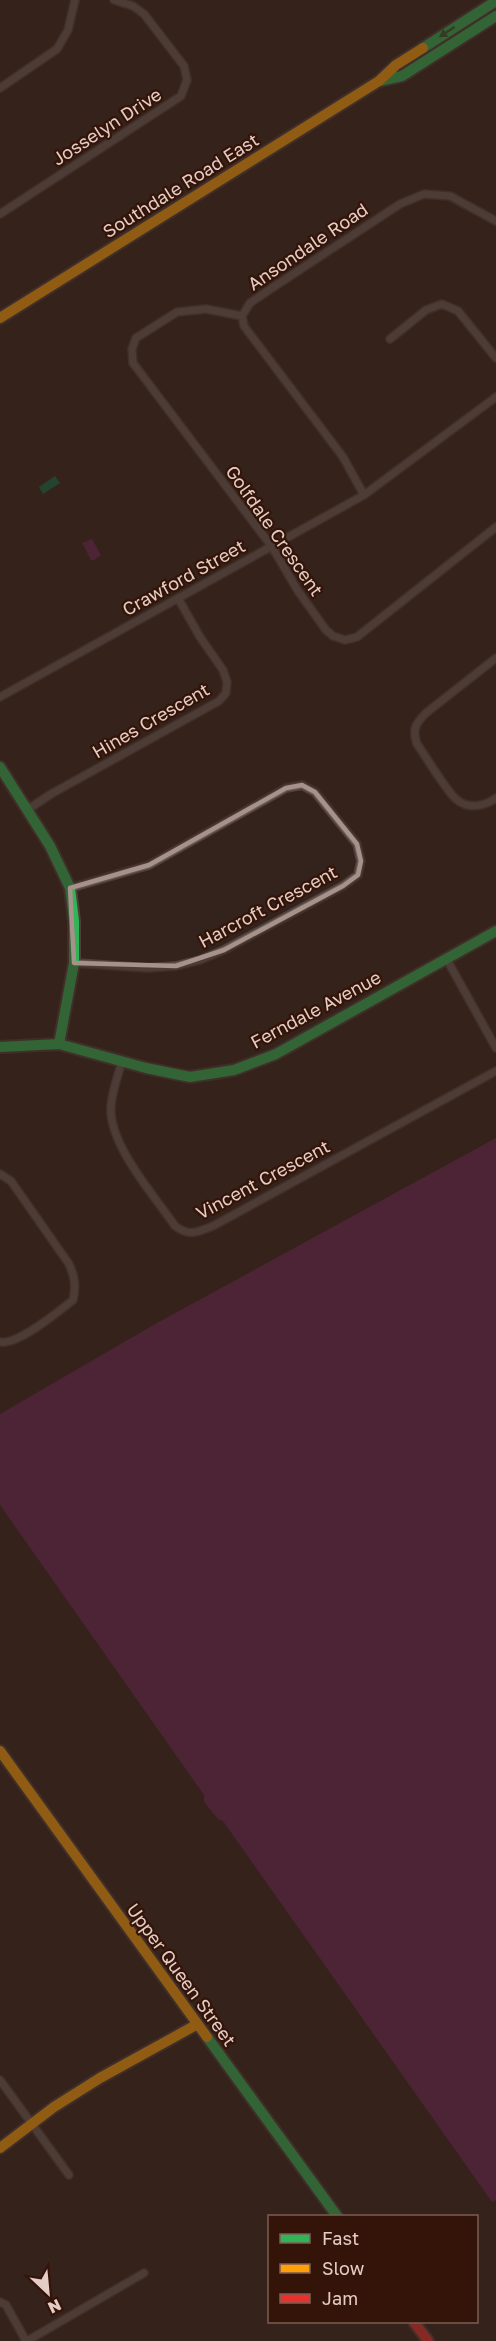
<svg xmlns="http://www.w3.org/2000/svg" width="496" height="2341" viewBox="0 0 496 2341" font-family="'Golos Text',sans-serif">
<rect width="100%" height="100%" fill="#34231c"/>
<path fill="#6a2656" d="M92,539L101,555L94,560H91L82,543Z
M496,1138V2200L492,2202L223,1821L218,1819L204,1802V1795L0,1505V1414L157,1323Z"/>
<path fill="#116e49" d="M55,476L60,483L43,494L39,487Z"/>
<g fill="none" stroke-linecap="round" stroke-linejoin="round">
<defs>
<path id="street" d="M0,88L57,49L68,30L75,0
M0,214L181,96L187,80L184,66L144,14L133,6L114,0
M242,316L206,309L177,312L136,338L132,349L133,363L272,547L298,591L326,630L333,636L345,640L357,637L496,527
M390,339L426,310L442,304L458,311L496,358
M364,495L343,457L253,338L244,326L242,316L250,303L272,288L400,204L424,194L450,196L496,221
M496,658L426,713C415,724 412,730 417,744C427,758 445,789 456,799C468,810 485,806 496,798
M0,697L364,495L496,397
M27,810L51,794L219,701L226,693L227,682L223,670L200,637L178,598
M70,888L149,865L286,788L302,785L315,792L357,844L361,861L358,875L343,886L224,950L200,960L176,966L147,968L74,963
M446,958L496,1048
M122,1061C118,1076 112,1091 111,1106C108,1144 154,1195 175,1226C190,1237 197,1232 213,1226L496,1071
M0,1174L11,1181L69,1264C75,1277 76,1286 73,1300C58,1312 18,1345 0,1342
M0,2080L69,2175
M0,2302L6,2305L26,2341
M27,2341L144,2273"/>
<path id="fast" d="M423,48L496,1
M380,81L402,76L496,16
M0,767L50,846L70,888L74,921V963L59,1044
M0,1047L59,1044L146,1068L190,1077L234,1070L276,1054L496,931
M207,2037L337,2216"/>
<path id="slow" d="M0,318L379,81L396,65L423,48
M0,1751L207,2037
M0,2148L54,2107L100,2078L196,2025"/>
<path id="jam" d="M414,2322L428,2341"/>
</defs>
<use href="#street" stroke="#4f3f3a" stroke-width="10"/>
<use href="#fast" stroke="#4f3f3a" stroke-width="14"/>
<use href="#slow" stroke="#4f3f3a" stroke-width="14"/>
<use href="#jam" stroke="#4f3f3a" stroke-width="14"/>
<use href="#street" stroke="#6a5b57" stroke-width="7"/>
<use href="#fast" stroke="#30b455" stroke-width="10"/>
<use href="#slow" stroke="#ff9f0a" stroke-width="10"/>
<use href="#jam" stroke="#e5322d" stroke-width="10"/>
</g>
<defs><path id="oneway-solid" d="M-6-.8H1V-3.2L6.5 0L1 3.2V.8H-6Z" transform="scale(1.5)"/></defs>
<use fill="#325c2b" href="#oneway-solid" transform="translate(447 32) rotate(147)"/>
<path d="M0 0H496V2341H0ZM302,785L315,792L357,844L361,861L358,875L343,886L224,950L176,966L74,963L70,888L149,865L286,788Z" fill="#34231c" fill-opacity=".55" fill-rule="evenodd"/>
<path fill="none" stroke="#a6928a" stroke-width="4.5" stroke-linejoin="round" d="M302,785L315,792L357,844L361,861L358,875L343,886L224,950L176,966L74,963L70,888L149,865L286,788Z"/>
<g text-anchor="middle" stroke-width="4.5" stroke-linejoin="round" paint-order="stroke">
<g font-size="18" fill="#e4cdc5" stroke="#341408">
<text transform="translate(107 127) rotate(-33)" y="6">Josselyn Drive</text>
<text transform="translate(181 186) rotate(-32)" y="6">Southdale Road East</text>
<text transform="translate(308 247) rotate(-34)" y="6">Ansondale Road</text>
<text transform="translate(274 531) rotate(55)" y="6">Golfdale Crescent</text>
<text transform="translate(184 578) rotate(-29)" y="6">Crawford Street</text>
<text transform="translate(151 721) rotate(-30)" y="6">Hines Crescent</text>
<text transform="translate(268 907) rotate(-28)" y="6">Harcroft Crescent</text>
<text transform="translate(316 1010) rotate(-28)" y="6">Ferndale Avenue</text>
<text transform="translate(263 1180) rotate(-28)" y="6">Vincent Crescent</text>
<text transform="translate(181 1975) rotate(54)" y="6">Upper Queen Street</text>
</g>
</g>
<rect x="268" y="2215" width="210" height="108" fill="#341408" stroke="#7a5e54" stroke-width="1.5"/>
<rect x="280" y="2234" width="30" height="9" fill="#30b455" stroke="#7a5e54" stroke-width="1.5"/>
<text x="322" y="2245" font-size="18" fill="#e4cdc5">Fast</text>
<rect x="280" y="2264" width="30" height="9" fill="#ff9f0a" stroke="#7a5e54" stroke-width="1.5"/>
<text x="322" y="2275" font-size="18" fill="#e4cdc5">Slow</text>
<rect x="280" y="2294" width="30" height="9" fill="#e5322d" stroke="#7a5e54" stroke-width="1.5"/>
<text x="322" y="2305" font-size="18" fill="#e4cdc5">Jam</text>
<g transform="translate(48 2293) rotate(154)" stroke="#341408" stroke-width="4.5" paint-order="stroke">
<path d="M0-4.5L10 22L0 15L-10 22Z" fill="#e4cdc5"/>
<text y="-9" font-size="16" font-weight="bold" text-anchor="middle" fill="#e4cdc5">N</text>
</g>
</svg>
